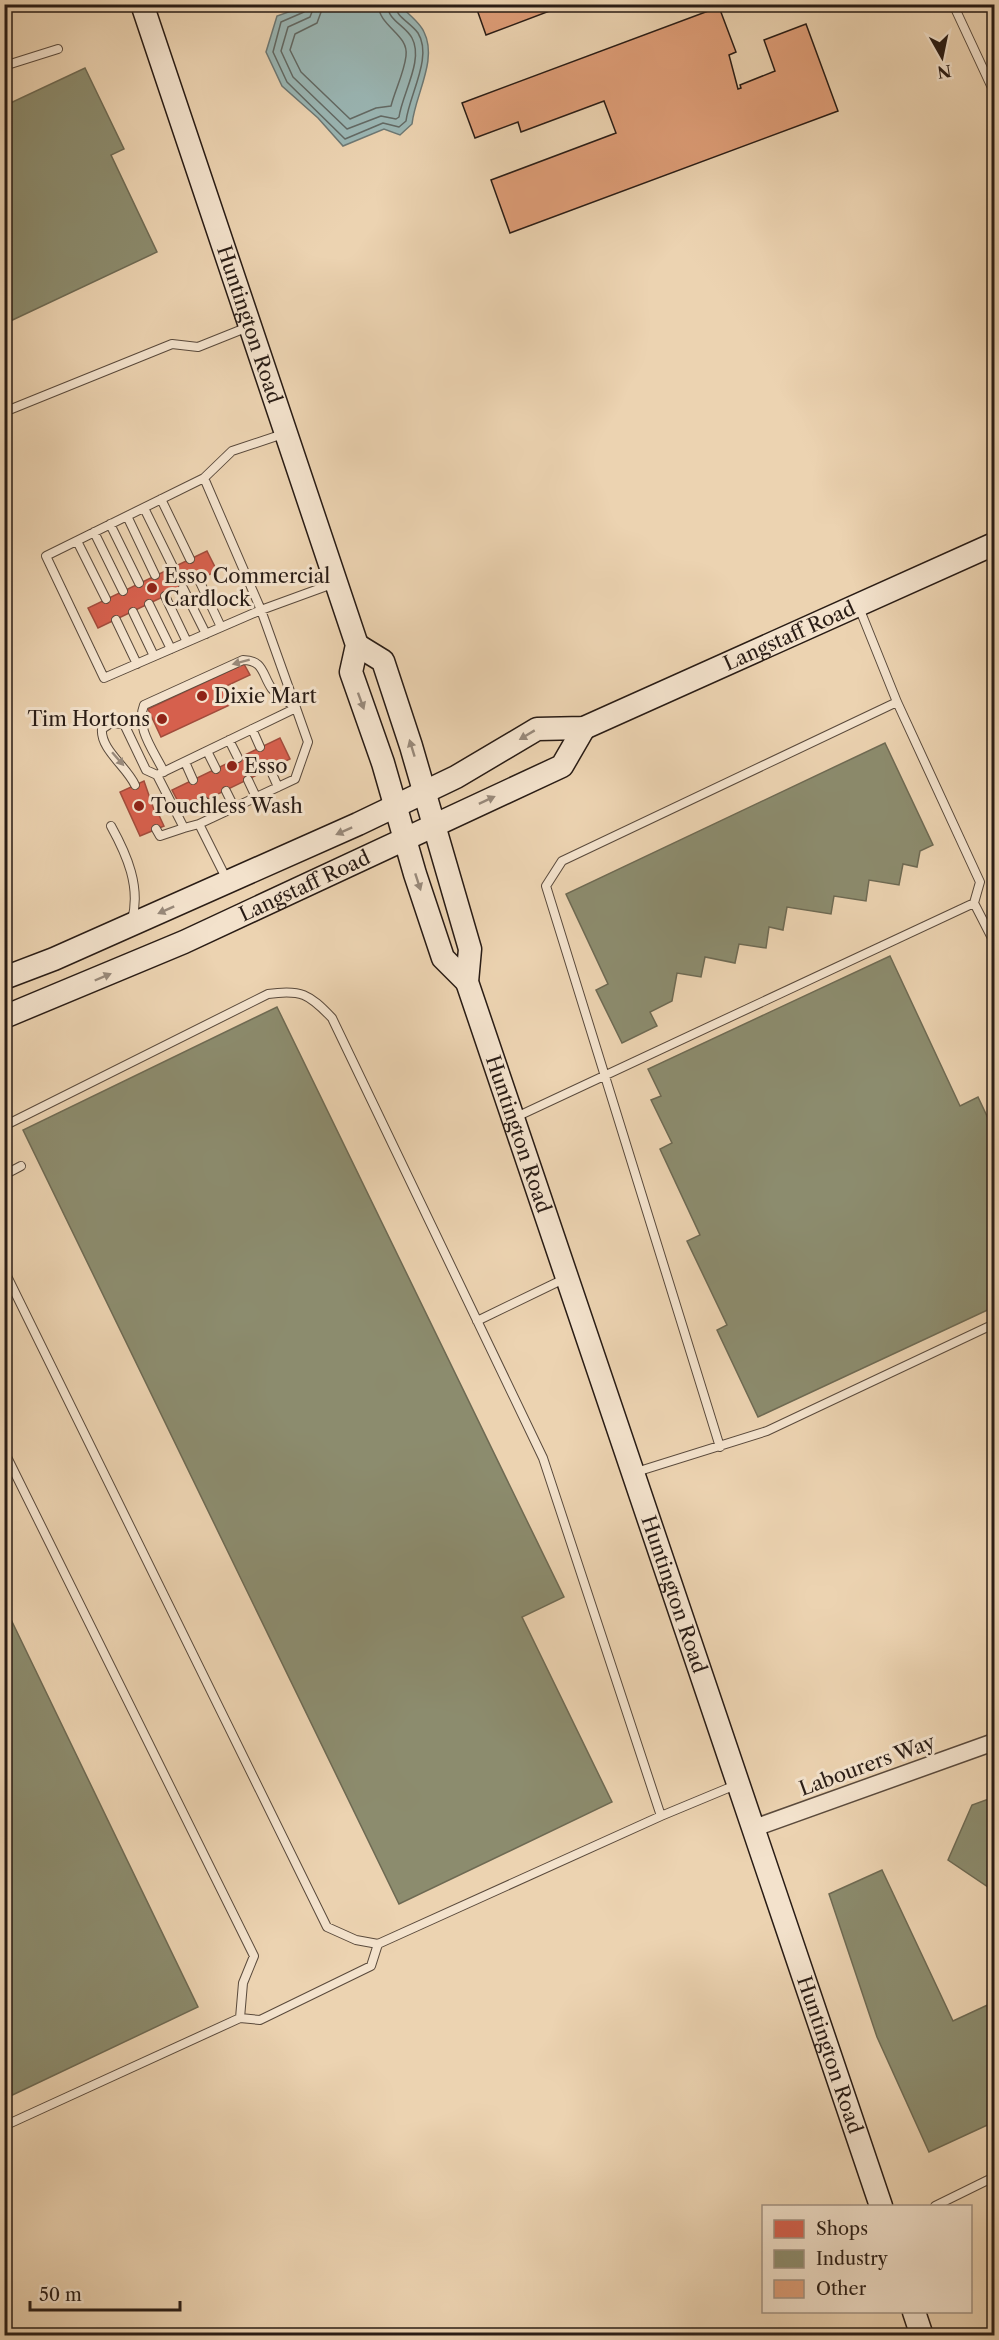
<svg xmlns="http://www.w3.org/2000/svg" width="999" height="2340" viewBox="0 0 999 2340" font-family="'Libre Caslon Text',serif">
<rect width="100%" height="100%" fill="#ecd3b1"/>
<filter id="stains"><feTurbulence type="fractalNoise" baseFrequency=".00333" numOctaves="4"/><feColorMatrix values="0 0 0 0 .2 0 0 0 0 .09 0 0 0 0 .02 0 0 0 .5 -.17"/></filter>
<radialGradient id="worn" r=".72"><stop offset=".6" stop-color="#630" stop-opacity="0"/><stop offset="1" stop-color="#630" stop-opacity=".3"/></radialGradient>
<path fill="#9ab6b4" stroke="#6d7874" stroke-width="1.5" d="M398,4C406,12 420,22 424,32C438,60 415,95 412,124L400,135L384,129L343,146L318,118L282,86L266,52L277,16L308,5Z"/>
<path fill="#d6604d" stroke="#a24c3c" stroke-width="1.5" d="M207,551L217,571L98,628L88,608Z
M244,664L250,675L224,687L232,704L161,737L148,709Z
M280,738L290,759L183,811L172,790Z
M144,781L154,810L157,811L164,826L140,836L120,792Z"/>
<path fill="#8c8c6e" stroke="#6e6a53" stroke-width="1.5" d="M85,68L124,149L111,155L157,252L4,324V106Z
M885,743L933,845L920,851L917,867L903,864L899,885L869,880L866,901L834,896L831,914L787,907L783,930L769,927L766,948L739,944L735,963L705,957L701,977L677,973L672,1001L650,1012L657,1026L622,1043L596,990L608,984L566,894Z
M890,956L960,1106L978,1097L994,1131V1307L758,1417L717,1330L727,1325L687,1241L700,1235L660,1149L672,1143L651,1100L661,1096L648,1069Z
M277,1007L564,1597L522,1617L612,1802L399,1904L23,1130Z
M4,1605L198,2007L4,2099Z
M994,1797V1891L948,1860L972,1805Z
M882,1870L953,2021L994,2002V2122L929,2152L877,2037L829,1894Z"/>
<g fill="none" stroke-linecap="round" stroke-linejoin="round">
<path stroke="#626964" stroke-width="1.5" d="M307,4L304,12L281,22L273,52L287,82L345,139L383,123L399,127L406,121C409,95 433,57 418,33C411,23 396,17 394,4
M315,4L310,17L288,27L281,51L293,77L347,129L381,116L396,119L399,117C402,94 424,60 412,38C405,25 388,21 387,4
M324,4L317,23L295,34L290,50L301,72L350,119L376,108L391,106C395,90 404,73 406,56C409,34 379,27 378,4"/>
</g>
<path fill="#de9d77" stroke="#291c15" stroke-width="1.5" d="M475,4H568L486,35Z
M719,7L736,52L729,55L738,89L741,88L740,85L775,71L764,40L806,24L838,111L510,233L491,180L616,133L604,101L521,132L518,122L475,138L462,103Z"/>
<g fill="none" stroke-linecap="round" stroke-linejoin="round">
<defs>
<path id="lane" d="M953,4L994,92
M4,66L58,49
M4,412L172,344L198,347L248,327
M204,478L232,451L286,433
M161,499L190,559
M144,508L173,567
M127,516L155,575
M110,524L139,583
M94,532L123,591
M77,541L106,599
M199,580L221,627
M183,588L206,634
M165,596L187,642
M149,604L171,649
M133,612L154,656
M116,620L137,664
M296,708L261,610L204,478L46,556L104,678L261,610L335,583
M252,729L260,747
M229,740L238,758
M207,751L216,769
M185,762L193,780
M270,769L278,787
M164,772C154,751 135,728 144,705L243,660C264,660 262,675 272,689C278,696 289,702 296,708
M248,780L256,797
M135,785C127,767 100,749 102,729L111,723L124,724L146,770L157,775
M226,791L234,807
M204,801L212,818
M199,824L184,828L157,775L296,708L308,742L295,779L199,824L228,882
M111,826C127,855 141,887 132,920
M156,829L160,836L184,828
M974,903L994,942
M514,1118L974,903L980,882L897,702L858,605
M4,1126L268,994C301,989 309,994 332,1018L543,1458L661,1816
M4,1175L21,1166
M4,1270L327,1927L356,1940L378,1944
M477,1321L566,1278
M720,1447L546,886L562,861L897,702
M4,1451L254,1956L243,1983L240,2018
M633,1473L767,1431L994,1324
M4,2126L240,2018L260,2020L371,1966L378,1944L661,1816L738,1784
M935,2206L994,2177"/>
<path id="street" d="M754,1828L994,1742"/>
<g id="secondary">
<path id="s1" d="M142,4L357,645L351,672L383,763L415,874L443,958L467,982"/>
<path id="s2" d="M357,645L383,661L411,746L470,949L467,982L881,2206"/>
<path id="s3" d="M4,978L54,959L358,824L456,777L537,729L584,728L994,544"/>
<path id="s4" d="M4,1017L184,942L562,766L584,728"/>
<path d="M914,2312L922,2336"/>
</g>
</defs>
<use href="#lane" stroke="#5a4a3c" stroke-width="10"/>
<use href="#street" stroke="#5a4a3c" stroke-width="19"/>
<use href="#secondary" stroke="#291c15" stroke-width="25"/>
<use href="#lane" stroke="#f3e2cc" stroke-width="8"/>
<use href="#street" stroke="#f3e2cc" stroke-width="16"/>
<use href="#secondary" stroke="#f3e2cc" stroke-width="22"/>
</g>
<defs><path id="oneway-solid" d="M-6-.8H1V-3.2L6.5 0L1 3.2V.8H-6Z" transform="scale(1.5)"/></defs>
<g fill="#98897a">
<use href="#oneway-solid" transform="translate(241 662) rotate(165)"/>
<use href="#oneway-solid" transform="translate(361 701) rotate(70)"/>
<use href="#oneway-solid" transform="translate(527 735) rotate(149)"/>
<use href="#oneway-solid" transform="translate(412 748) rotate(-107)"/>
<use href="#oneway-solid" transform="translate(118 759) rotate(49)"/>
<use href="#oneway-solid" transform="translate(487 800) rotate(-25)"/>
<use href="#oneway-solid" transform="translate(344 831) rotate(156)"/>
<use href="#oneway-solid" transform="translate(418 882) rotate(72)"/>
<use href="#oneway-solid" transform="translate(166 910) rotate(156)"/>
<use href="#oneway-solid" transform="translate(103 977) rotate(-23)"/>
</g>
<g fill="#8f2418" stroke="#f3e2cc" stroke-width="2">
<circle cx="152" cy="588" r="6"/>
<circle cx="202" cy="696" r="6"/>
<circle cx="162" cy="719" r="6"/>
<circle cx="232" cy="766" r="6"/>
<circle cx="139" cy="806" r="6"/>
</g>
<g text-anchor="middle" stroke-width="6" stroke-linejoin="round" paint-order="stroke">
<g font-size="20" fill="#291c15" stroke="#f3e2cc">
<text dy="7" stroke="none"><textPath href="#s1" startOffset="338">Huntington Road</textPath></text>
<text dy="7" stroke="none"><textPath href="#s3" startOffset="861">Langstaff Road</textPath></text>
<text dy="7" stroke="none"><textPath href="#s4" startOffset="328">Langstaff Road</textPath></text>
<text dy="7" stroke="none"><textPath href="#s2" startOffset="525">Huntington Road</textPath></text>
<text dy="7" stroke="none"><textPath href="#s2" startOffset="1011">Huntington Road</textPath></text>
<text transform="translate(867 1765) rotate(-20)" y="7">Labourers Way</text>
<text dy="7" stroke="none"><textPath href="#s2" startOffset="1497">Huntington Road</textPath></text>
</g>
<g font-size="20" fill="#291c15" stroke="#f3e2cc" text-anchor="start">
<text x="164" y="583">Esso Commercial<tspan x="164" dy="23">Cardlock</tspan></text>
<text x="214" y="703">Dixie Mart</text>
<text x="150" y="726" text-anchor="end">Tim Hortons</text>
<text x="244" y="773">Esso</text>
<text x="151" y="813">Touchless Wash</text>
</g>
</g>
<rect width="999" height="2340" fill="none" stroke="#ecd3b1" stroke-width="24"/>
<rect x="6" y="6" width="987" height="2328" fill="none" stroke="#291c15" stroke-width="3"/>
<rect x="12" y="12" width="975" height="2316" fill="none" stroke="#291c15" stroke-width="1.5"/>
<rect x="762" y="2205" width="210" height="108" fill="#f3e2cc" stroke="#a29383" stroke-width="1.5"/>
<rect x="774" y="2220" width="30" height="18" fill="#d6604d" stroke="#a29383" stroke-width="1.5"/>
<text x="816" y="2235" font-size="18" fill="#291c15">Shops</text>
<rect x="774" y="2250" width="30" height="18" fill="#8c8c6e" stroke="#a29383" stroke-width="1.5"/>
<text x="816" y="2265" font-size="18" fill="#291c15">Industry</text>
<rect x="774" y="2280" width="30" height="18" fill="#de9d77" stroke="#a29383" stroke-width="1.5"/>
<text x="816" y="2295" font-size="18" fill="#291c15">Other</text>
<g transform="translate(942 57) rotate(171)" stroke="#f3e2cc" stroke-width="4.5" paint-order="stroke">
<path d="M0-4.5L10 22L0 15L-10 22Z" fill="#291c15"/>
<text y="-9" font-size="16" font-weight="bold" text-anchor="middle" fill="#291c15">N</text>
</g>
<path d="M30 2301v9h150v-9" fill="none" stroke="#291c15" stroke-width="3"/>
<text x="39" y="2301" font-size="18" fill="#291c15" stroke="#f3e2cc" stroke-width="4.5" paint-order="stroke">50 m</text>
<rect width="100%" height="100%" filter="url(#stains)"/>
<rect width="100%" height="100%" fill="url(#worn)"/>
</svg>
